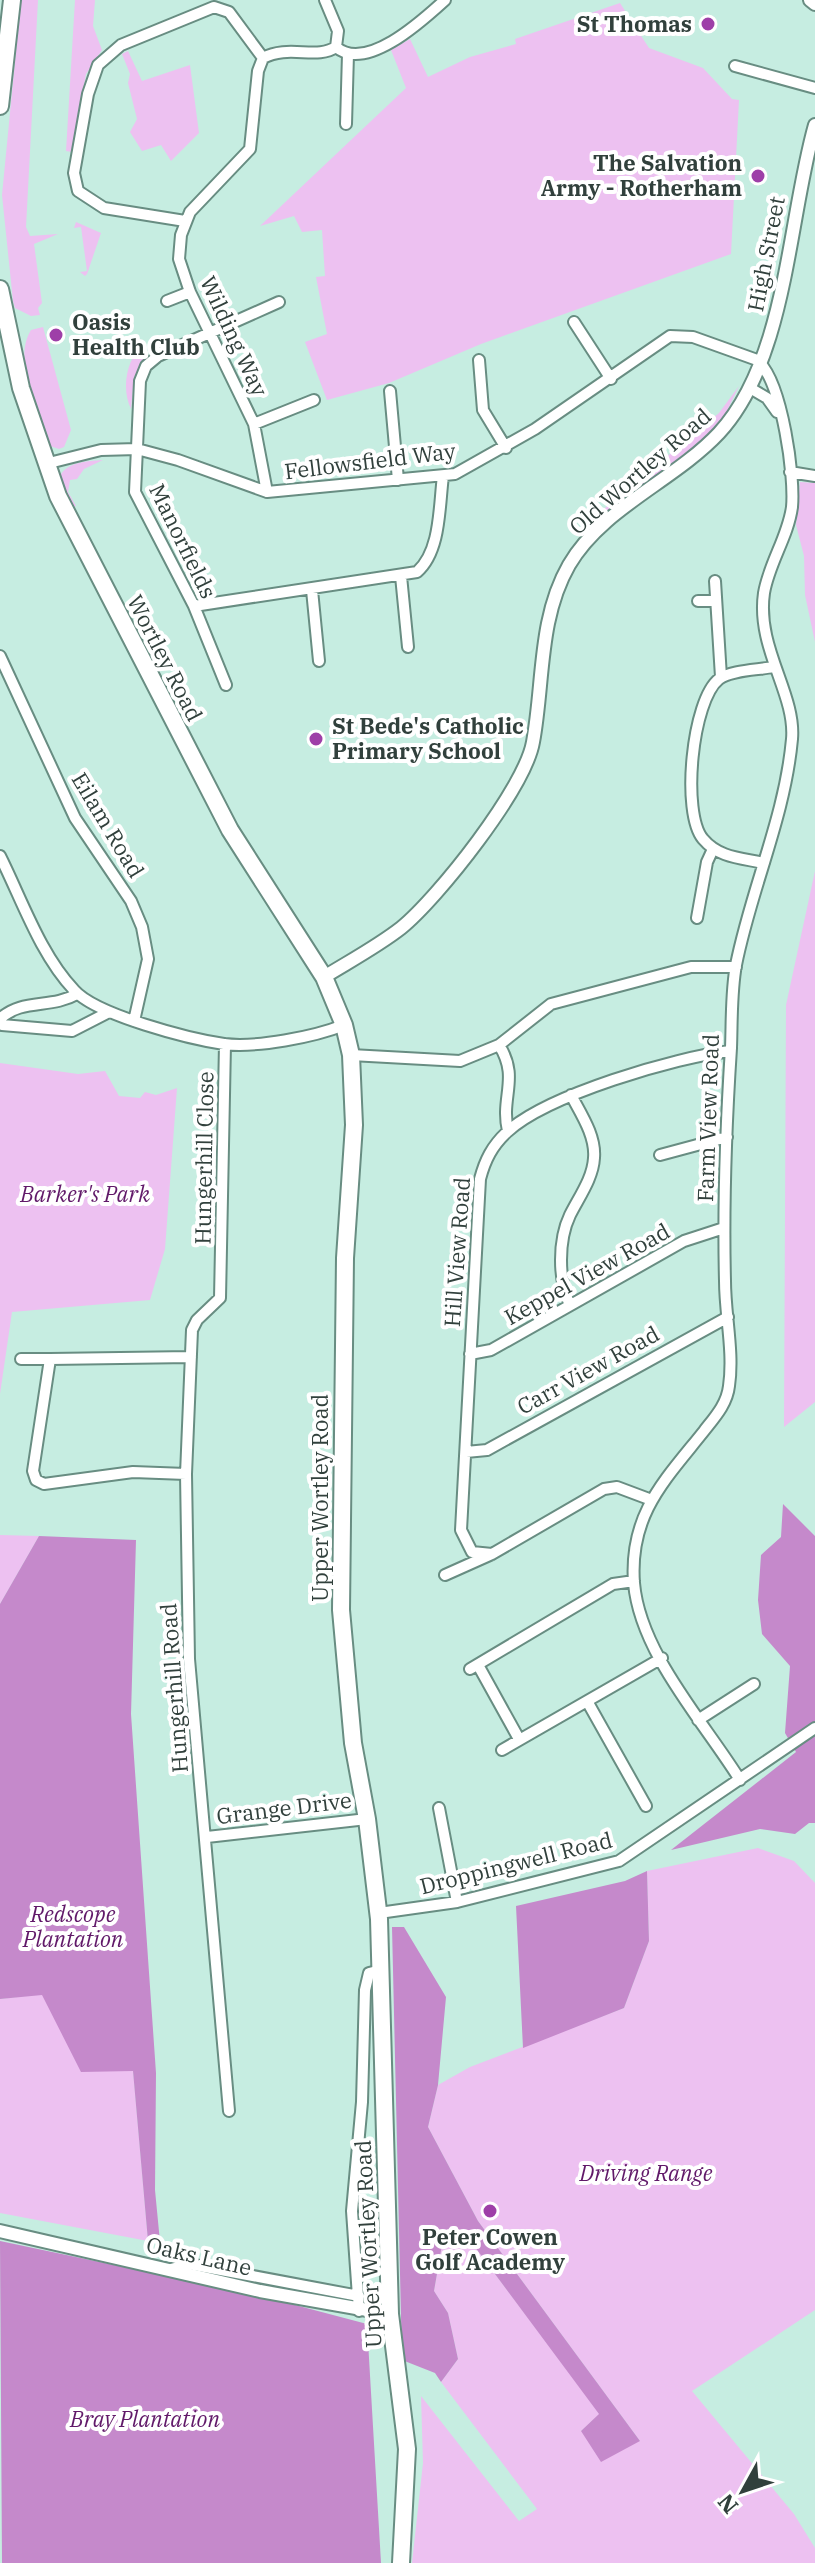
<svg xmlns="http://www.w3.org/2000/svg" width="815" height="2563" viewBox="0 0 815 2563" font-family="'IBM Plex Serif',serif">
<rect width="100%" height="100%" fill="#c6ede1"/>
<path fill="#edc1f1" d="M21,0H38L26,227L30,236L58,234L34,244L42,303L38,308L40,315L31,316L15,308L13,301L2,195Z
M75,0H95L93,26L102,50L86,74L72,152L66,151Z
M620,3L649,48L703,68L732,99L739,100L731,254L481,344L389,383L327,400L305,342L327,334L316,277L325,276L322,230L302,232L294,216L260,226L406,88L391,50L410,39L428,77L470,57L516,44L515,39Z
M128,51L142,81L190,65L199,133L171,161L161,145L142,151L130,132L137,119L128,83L130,74L122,54Z
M76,222L101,233L87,274L85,276L80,272L87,271L81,227L74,228Z
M43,327L71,430L64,447L59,449L50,446L45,435C36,404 13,359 31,330Z
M145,344L147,356L134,377L131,409C121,389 126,357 145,344Z
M739,386L724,417L710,434L591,528L587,523L719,413Z
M103,460L84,469L77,479L70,480L68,492L76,506L72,507L59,479C64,462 87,461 103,460Z
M800,482L815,483V642L805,595L804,556L796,525Z
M815,871V1402L784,1427L786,1005Z
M0,1063L78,1074L105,1071L119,1096L140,1098L145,1092L156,1095L177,1088L165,1249L150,1300L12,1312L0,1394Z
M0,1535L39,1536L0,1604Z
M758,1848L794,1861L815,1883V2310L692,2391L794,2514L815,2548V2563H412L423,2463L421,2396L519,2521L537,2509L441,2382L458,2359L448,2313L434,2291L442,2245L469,2239L600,2414L581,2431L640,2441L478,2221L428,2127L438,2085L470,2067L624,2008L649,1941L647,1871Z
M42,1994L133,2070L148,2241L0,2213V1999Z"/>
<path fill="#c589cb" d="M783,1504L815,1536V1823H809L795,1834L760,1829L671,1850L796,1752L785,1733L790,1666L762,1634L758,1600L761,1555L781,1537Z
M39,1536L136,1540L131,1714L156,2073L155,2190L160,2242L148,2241L133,2071L81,2072L42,1995L0,1999V1604Z
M647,1871L649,1941L624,2008L523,2048L516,1906L625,1881Z
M392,1927H404L446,1997L438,2085L428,2127L478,2221L640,2441L601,2462L581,2431L599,2414L469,2239L442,2245L434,2291L448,2313L458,2359L441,2382L435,2373L402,2360Z
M0,2241L261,2296L367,2324L381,2563H2Z"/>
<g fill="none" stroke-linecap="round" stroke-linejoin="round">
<defs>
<path id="minor" d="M325,0L338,31L336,47
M336,47C366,73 423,20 445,0
M263,58L258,71L250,149L190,212L181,235L179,259L190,292L254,424L267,492
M263,58C288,44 317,60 336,47
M735,66L815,88
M346,124L348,54
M185,221L104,208L78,191L74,173L88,94L98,65L121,45L214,7L229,12L263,58
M167,301L190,292
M574,322L611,379
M479,360L483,410L506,448
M750,388L767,398L777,412
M390,391L398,480
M254,424L314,400
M45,464L101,450L137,449L178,460L267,492L455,474L535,429L670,336L693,337L760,361
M790,472L815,476
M401,576L408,647
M715,581L721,677
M312,590L319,661
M698,601H716
M194,606L417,572C441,551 439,506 443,476
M0,656L75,818L131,901L142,927L148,959L134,1021
M226,685L194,606L135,492L140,381L146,366L158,356L279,302
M0,856C22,900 40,954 74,990C96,1015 190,1039 224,1044C256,1048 314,1037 344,1025
M764,863C741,858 719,858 703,839C681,813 692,700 719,679C731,670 758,670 773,667
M697,918L707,862L713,849
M0,1019C22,998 51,1009 77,994
M0,1021L2,1025L72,1031L109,1012
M225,1044L220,1298L197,1320L192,1330L186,1474L189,1659L229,2111
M499,1045C520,1078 500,1097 508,1131
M351,1055L460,1061L499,1045L551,1004L691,967H736
M660,1155L727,1137
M570,1305C558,1280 558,1240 570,1215C579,1197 593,1178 594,1158C596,1136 581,1114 571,1095
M470,1354L491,1350L684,1241L724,1228
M21,1359H50
M466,1452L487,1450L728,1317
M186,1474L133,1472L44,1484L36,1480L33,1471L50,1359L191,1357
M492,1554L472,1552L461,1530L480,1179C485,1160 492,1146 507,1132C547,1095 676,1057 730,1051
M445,1575L492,1554L604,1489L617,1487L649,1499
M478,1665L519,1739
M470,1669L613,1584L634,1581
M587,1701L646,1806
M698,1720L754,1684
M502,1750L662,1658
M740,1780C704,1722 640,1653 634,1583C629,1514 665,1480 704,1431C715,1417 727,1404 729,1386C734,1352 725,1315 725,1281C723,1203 726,1125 731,1048C732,1021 731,992 736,965C751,889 785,817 792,739C796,694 756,648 764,593C769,563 788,537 792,507C795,475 782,386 760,363
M439,1808L457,1902
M207,1837L367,1819
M379,1913L457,1902L619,1861L815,1728
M171,2269L189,2264L359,2296
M359,2311L352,2211L362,2102L365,1990L369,1973L381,1970"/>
<path id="tertiary" d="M810,0L815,4
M324,977C350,961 378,946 401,928C438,898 525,788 533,742C544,683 538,619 569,565C602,508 674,481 719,433C787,359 788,220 815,125
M0,2231L260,2291L390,2314"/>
<path id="primary" d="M0,106L12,0
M0,289L21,388L58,496L230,830L324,977L344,1025L351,1055L354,1125L345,1258L341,1610L353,1743L367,1819L379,1919L390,2314L407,2449L401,2563"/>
</defs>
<use href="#minor" stroke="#688d82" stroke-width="14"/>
<use href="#tertiary" stroke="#688d82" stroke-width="16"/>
<use href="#primary" stroke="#688d82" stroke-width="20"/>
<use href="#minor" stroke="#fff" stroke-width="10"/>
<use href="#tertiary" stroke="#fff" stroke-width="12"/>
<use href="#primary" stroke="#fff" stroke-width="16"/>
</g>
<g fill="#9e3fa8" stroke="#fff" stroke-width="3">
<circle cx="708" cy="24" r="8"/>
<circle cx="758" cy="176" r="8"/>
<circle cx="56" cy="335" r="8"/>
<circle cx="316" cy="739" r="8"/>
<circle cx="490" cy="2211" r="8"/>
</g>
<g text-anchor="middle" stroke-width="8" stroke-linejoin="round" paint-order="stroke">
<g font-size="22" font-weight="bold" fill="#31403c" stroke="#fff" text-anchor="end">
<text x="692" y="32">St Thomas</text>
<text x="742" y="171">The Salvation<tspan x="742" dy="25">Army - Rotherham</tspan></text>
<text x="72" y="330" text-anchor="start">Oasis<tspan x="72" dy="25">Health Club</tspan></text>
<text x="332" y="734" text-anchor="start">St Bede's Catholic<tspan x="332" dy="25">Primary School</tspan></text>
<text x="490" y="2245" text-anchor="middle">Peter Cowen<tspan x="490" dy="25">Golf Academy</tspan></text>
</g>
<g font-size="22" fill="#31403c" stroke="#fff">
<text transform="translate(766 254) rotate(-79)" y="8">High Street</text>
<text transform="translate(234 336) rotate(65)" y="8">Wilding Way</text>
<text transform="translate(370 461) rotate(-7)" y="8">Fellowsfield Way</text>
<text transform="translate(640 471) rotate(-41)" y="8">Old Wortley Road</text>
<text transform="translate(183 541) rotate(64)" y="8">Manorfields</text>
<text transform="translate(165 658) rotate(63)" y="8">Wortley Road</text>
<text transform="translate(108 825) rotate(59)" y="8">Eilam Road</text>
<text transform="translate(708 1118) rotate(-88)" y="8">Farm View Road</text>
<text transform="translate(204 1158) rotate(-89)" y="8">Hungerhill Close</text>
<text transform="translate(457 1252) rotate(-86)" y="8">Hill View Road</text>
<text transform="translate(587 1274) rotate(-29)" y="8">Keppel View Road</text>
<text transform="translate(588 1370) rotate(-29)" y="8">Carr View Road</text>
<text transform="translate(320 1498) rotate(-90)" y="8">Upper Wortley Road</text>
<text transform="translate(174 1688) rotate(-94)" y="8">Hungerhill Road</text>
<text transform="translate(284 1808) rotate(-7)" y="8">Grange Drive</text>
<text transform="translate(516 1863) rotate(-14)" y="8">Droppingwell Road</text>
<text transform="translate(368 2244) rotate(-93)" y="8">Upper Wortley Road</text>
<text transform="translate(199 2256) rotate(13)" y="8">Oaks Lane</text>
</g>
<g font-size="22" font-style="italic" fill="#611969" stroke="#fff">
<text x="85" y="1202">Barker's Park</text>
<text x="73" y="1922">Redscope<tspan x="73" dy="25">Plantation</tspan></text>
<text x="646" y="2181">Driving Range</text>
<text x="145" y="2427">Bray Plantation</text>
</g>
</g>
<g transform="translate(743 2491) rotate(230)" stroke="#ffffff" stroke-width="6" paint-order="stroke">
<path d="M0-6L14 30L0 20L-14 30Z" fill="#31403c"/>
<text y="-12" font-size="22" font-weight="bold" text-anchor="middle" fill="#31403c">N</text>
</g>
</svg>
